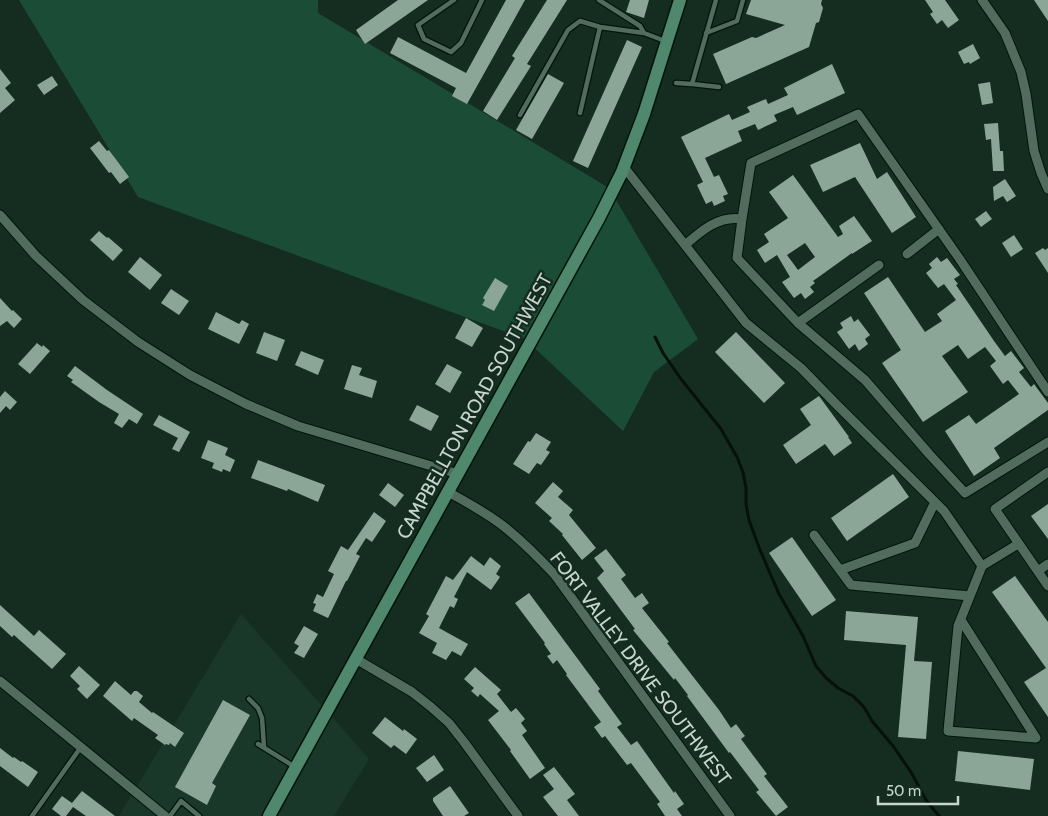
<svg xmlns="http://www.w3.org/2000/svg" width="1048" height="816" viewBox="0 0 1048 816" font-family="Cabin,sans-serif">
<rect width="100%" height="100%" fill="#152d21"/>
<path fill="#193829" d="M241,614L369,759L334,816H119Z"/>
<path fill="#1b4d36" d="M19,0H318V13L609,188L698,339L654,372L623,431L525,339L138,197Z"/>
<g fill="none" stroke-linecap="round" stroke-linejoin="round">
<path stroke="#05110a" stroke-width="3" d="M655,337L663,353L681,379L721,429L737,457L743,472L746,488V504L749,520L760,550L779,594L803,636L816,666L826,678L838,688L853,696L864,707L872,721L893,746L911,772L926,800L939,816"/>
</g>
<path fill="#8ba697" fill-rule="evenodd" d="M398,0H428L365,44L356,30Z
M506,0H525L467,104L452,96L456,88L390,53L398,37L466,73Z
M547,0H567L527,64L531,66L497,120L483,111L515,58L512,56Z
M630,0H649L644,18L626,12Z
M751,0H822L821,4L823,8L819,22L816,23L809,47L726,84L713,54L752,37L756,38L785,25L746,14Z
M925,0H945L959,20L948,28L942,20L937,24L930,14L933,12Z
M1034,0H1048V21Z
M627,40L642,47L588,168L573,161Z
M973,44L980,58L970,64L969,62L964,64L958,52Z
M832,64L845,93L797,115L793,107L774,115L777,121L758,130L755,124L738,131L742,141L705,158L714,177L719,175L728,194L723,196L725,201L714,206L712,201L706,204L697,185L703,182L681,137L729,114L732,120L750,112L747,107L766,99L768,104L788,95L784,88Z
M0,69L11,83L5,88L15,100L0,113Z
M548,74L564,83L532,139L516,130Z
M52,76L58,85L44,95L37,85Z
M990,82L993,103L982,105L978,84Z
M998,123L1000,151H1003L1004,171H993L991,139L986,140L984,124Z
M99,141L107,151L109,150L129,177L120,184L111,172L109,173L90,148Z
M860,143L877,179L887,172L916,217L892,233L855,177L823,192L810,165Z
M793,175L838,237L843,234L839,226L854,216L872,241L852,254V253L813,281L815,283L810,287L814,292L805,299L801,293L794,298L782,282L790,277L777,255L765,263L757,250L769,242L764,234L788,218L769,192ZM805,243L815,257L798,270L787,255Z
M1005,179L1016,196L1007,202L1003,196L994,201L993,187Z
M986,211L992,219L981,227L975,219Z
M99,231L107,238L108,237L123,250L113,261L90,240Z
M1014,235L1023,249L1011,257L1002,243Z
M1043,248L1045,250L1048,248V273L1035,253Z
M140,257L162,275L150,290L128,272Z
M937,257L941,262L947,258L960,275L954,279L958,284L956,285L994,341L1005,356L1011,351L1024,368L1019,372L1031,387L1034,384L1048,403V410L994,448L1000,458L974,476L945,431L969,415L976,424L1019,394L1008,380L1003,384L990,366L996,361L985,347L968,359L958,345L942,356L968,392L923,422L882,363L901,350L864,293L888,277L925,332L942,321L937,314L956,300L944,284L938,288L926,273L932,268L929,264Z
M495,278L508,286L494,311L482,305L485,300L483,298Z
M171,289L189,301L179,315L161,303Z
M0,298L12,311L13,310L22,319L14,328L7,321L0,326Z
M216,312L239,324L242,320L249,324L239,344L208,329Z
M851,316L854,322L858,319L870,335L865,339L868,344L859,351L855,344L849,349L837,332L843,328L840,323Z
M466,318L483,328L472,347L455,338Z
M264,332L285,340L277,361L256,353Z
M736,332L785,383L764,403L715,352Z
M37,343L42,347L43,345L50,351L30,374L18,364Z
M301,351L324,360L318,375L295,365Z
M447,364L462,372L450,393L435,384Z
M352,365L362,368L359,375L377,381L372,398L344,389Z
M75,366L107,390L143,414L137,424L129,419L122,428L114,423L119,414L99,402L71,382L73,380L67,376Z
M5,391L17,402L10,410L6,406L0,413V397Z
M819,396L849,437H848L852,443L834,456L825,444L796,464L783,445L811,425L800,409Z
M417,405L439,416L431,431L409,420Z
M159,415L190,432L179,452L172,449L178,438L153,425Z
M536,433L551,442L546,450L550,452L541,465L537,463L529,474L513,464L528,441L530,442Z
M208,440L228,448L225,455L235,460L230,472L223,469L222,472L212,468L214,463L201,458Z
M258,460L325,485L318,502L288,489L287,491L251,478Z
M893,474L909,497L847,541L831,518Z
M553,482L563,491L558,497L573,510L569,515L596,548L582,560L562,535L563,534L549,521L552,518L535,503Z
M388,483L404,495L395,507L379,495Z
M1048,504V539L1031,516Z
M374,512L386,521L372,542L366,538L356,554L360,556L347,581H346L328,618L313,611L316,604L313,603L317,594L323,597L334,574L328,571L341,546L348,550Z
M792,537L836,600L812,616L769,553Z
M606,549L626,575L621,579L635,598L642,593L649,603L642,608L669,642L667,643L719,710L731,728L736,724L745,736L741,739L767,774L764,776L788,807L776,816L756,792L759,790L730,752L729,753L687,696L688,695L675,678L674,680L633,630L635,629L597,578L604,571L594,558Z
M471,556L484,566L490,557L501,566L496,574L500,577L491,590L467,572L454,597L458,599L454,608L450,606L439,628L468,644L461,656L452,651L446,660L432,653L437,643L419,633L429,616L426,614L446,576L453,580Z
M1015,576L1048,622V717L1024,682L1046,668L992,592Z
M529,593L600,689L598,691L622,724L617,727L631,745L637,741L674,793L675,791L684,804L677,809L682,816H665L657,804L660,802L631,763L627,765L605,736L602,738L594,727L601,722L566,675L567,674L557,660L553,664L547,656L551,654L544,644L545,643L515,603Z
M0,605L34,636L39,630L66,654L52,669L14,635L12,637L0,626Z
M846,611L918,617L914,661L932,662L926,739L898,737L906,645L844,640Z
M304,626L318,634L304,658L294,653L299,646L294,643Z
M79,666L100,685L87,699L77,689L80,686L70,676Z
M475,667L501,690L497,694L511,712L516,708L525,719L521,723L527,731L522,735L545,768L530,779L510,751L511,750L488,720L499,711L480,694L478,697L471,691L474,688L464,679Z
M115,681L131,695L134,691H137L143,696L139,702L152,713L153,712L184,733L175,747L170,743L169,745L166,744L165,745L155,738L158,735L134,718L132,721L103,696Z
M223,700L250,715L212,783L216,786L207,805L175,787Z
M385,717L403,731L404,729L417,739L406,754L394,745L391,748L372,733Z
M0,748L13,758L14,757L21,762L22,761L38,772L28,787L0,766Z
M958,751L1034,759L1030,790L955,781Z
M434,755L444,770L427,782L416,768Z
M554,767L575,794L567,800L579,816H558L543,797L554,789L543,775Z
M450,786L469,813L464,816H443L433,801V798Z
M82,791L115,816H86L73,807L66,816H61L52,809L62,796L72,803Z"/>
<g fill="none" stroke-linecap="round" stroke-linejoin="round">
<defs>
<path id="service" d="M454,0L418,25L424,39L451,52L461,43L482,0
M599,0L640,26L644,33
M716,0L692,84L719,87
M706,33L737,21L743,0
M676,83L692,84
M580,113L600,27
M520,115L568,30L580,21L600,27L644,33L665,41
M249,699L258,708L262,718L264,747
M258,744L295,767
M32,816L81,747
M170,816L181,801L199,816"/>
<path id="minor" d="M982,0L1005,33L1021,72L1026,94L1034,151L1041,173L1048,189
M624,167L746,323L801,368L837,405L944,511L982,566
M0,215L36,256L83,300L138,342L190,375L246,404L298,426L458,474
M685,245C701,231 719,215 742,219
M907,254L939,229
M798,323L879,265
M1048,392L959,258L858,114L751,163L742,219L737,258L798,323L865,380L930,455L965,493L1048,442
M1048,472L995,509L1048,586
M448,492C468,503 489,514 507,529C524,543 540,559 555,575L730,816
M814,535L851,585L970,596
M840,570L915,543L935,502
M1038,571L1048,564
M961,620L1036,738L948,731L958,626L982,566L1018,544
M356,659L412,692L431,707L449,723L464,742L518,816
M0,681L165,816"/>
<path id="secondary" d="M269,816L599,218L622,172L644,114L680,0"/>
</defs>
<use href="#service" stroke="#01150b" stroke-width="7"/>
<use href="#minor" stroke="#01150b" stroke-width="11"/>
<use href="#secondary" stroke="#01150b" stroke-width="15"/>
<use href="#service" stroke="#516b5d" stroke-width="4.5"/>
<use href="#minor" stroke="#516b5d" stroke-width="9"/>
<use href="#secondary" stroke="#50886e" stroke-width="12"/>
</g>
<g text-anchor="middle" stroke-width="5" stroke-linejoin="round" paint-order="stroke">
<g font-size="19" fill="#c7d5cd" stroke="#152d21">
<text transform="translate(474 406) rotate(-61)" y="7">CAMPBELLTON ROAD SOUTHWEST</text>
<text transform="translate(641 668) rotate(53)" y="7">FORT VALLEY DRIVE SOUTHWEST</text>
</g>
</g>
<path d="M878 796v8h80v-8" fill="none" stroke="#c7d5cd" stroke-width="2.5"/>
<text x="886" y="796" font-size="15" fill="#c7d5cd" stroke="#152d21" stroke-width="4" paint-order="stroke">50 m</text>
</svg>
